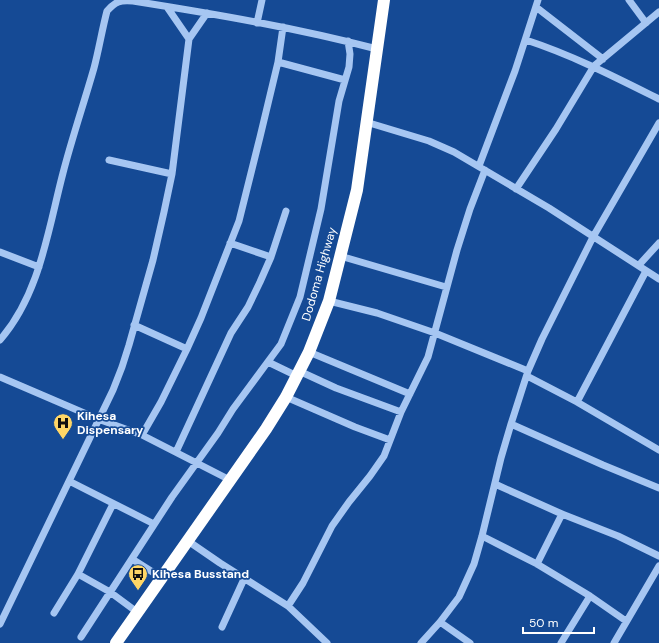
<svg xmlns="http://www.w3.org/2000/svg" width="659" height="643" viewBox="0 0 659 643" font-family="'DM Sans',sans-serif">
<rect width="100%" height="100%" fill="#154a95"/>
<g fill="none" stroke-linecap="round" stroke-linejoin="round">
<path stroke="#a6c6f2" stroke-width="7" d="M629,0L646,23
M167,7L189,39
M536,7L603,59
M257,23L262,0
M526,40C572,55 615,77 659,99
M278,62L345,80
M366,122L429,141L454,152L549,208L659,279
M109,160L172,174
M479,166L515,71L538,0
M516,189L556,129L594,66L659,12
M230,243L271,257
M0,252L39,267
M340,256L446,287
M639,265L659,243
M329,301L377,313L435,333L528,371
M134,325L187,349
M0,340C40,294 48,230 63,173C72,138 84,103 94,68C99,49 102,30 107,11C116,1 120,0 133,1C215,14 297,28 377,49
M309,352L410,394
M268,362L297,376
M299,371L336,388L401,412
M527,376L577,402L659,450
M0,377L98,419L142,435L230,480
M286,397L355,427L390,440
M577,402L646,271
M511,424L603,465L659,488
M142,435L161,402L187,349L201,318L239,221L260,137L278,62L283,27
M176,452L231,333L248,307L260,282L271,257L286,211
M69,481L154,524
M495,484L562,514L618,536L659,556
M482,536L537,564L590,596L626,621
M188,541L220,563L288,606L327,643
M132,559L162,578
M537,564L562,514
M78,574L110,592L137,612
M288,606L303,583L332,526L349,502L370,476L384,456L401,412L428,357L457,250L470,209L485,170
M54,613L78,574L113,504
M440,622L470,643
M0,624L113,390L122,367L129,345L153,260L164,212L172,174L189,39L207,13
M222,627L244,579
M81,637L172,497L218,433L233,409L281,344L300,297L321,209L339,101L349,67L350,54L348,41
M421,643L440,622L459,597L474,564L482,536L501,458L511,424L528,371L542,339L593,237L659,123
M561,643L590,596
M614,643L659,566"/>
<path stroke="#fff" stroke-width="12" d="M116,643L266,429L286,397L309,352L329,301L357,190L384,0"/>
</g>
<defs>
<symbol id="hospital-pin" viewBox="-11 -11 22 30"><path d="M0 17L-7.5 6A9.5 9.5 0 1 1 7.5 6Z" fill="#ffd666" stroke="#154a95"/><path d="M-5-5h3v3.5h4V-5h3V5h-3V1.5h-4V5h-3Z" fill="#111"/></symbol>
<symbol id="bus-pin" viewBox="-11 -11 22 30"><path d="M0 17L-7.5 6A9.5 9.5 0 1 1 7.5 6Z" fill="#ffd666" stroke="#154a95"/><path d="M-5-6H5V4H4V6H2V4H-2V6H-4V4H-5ZM-3.5-4V0h7V-4ZM-3.5 1.2v1.5H-2V1.2ZM2 1.2v1.5H3.5V1.2Z" fill="#111"/></symbol>
</defs>
<g fill-rule="evenodd">
<use href="#hospital-pin" x="52" y="412" width="22" height="30"/>
<use href="#bus-pin" x="127" y="563" width="22" height="30"/>
</g>
<g text-anchor="middle" stroke-width="3.5" stroke-linejoin="round" paint-order="stroke">
<g font-size="12" fill="#fff" stroke="#154a95">
<text transform="translate(319 274) rotate(-74)" y="4">Dodoma Highway</text>
</g>
<g font-size="12" font-weight="bold" fill="#fff" stroke="#154a95" text-anchor="start">
<text x="77" y="420">Kihesa<tspan x="77" dy="14">Dispensary</tspan></text>
<text x="152" y="578">Kihesa Busstand</text>
</g>
</g>
<path d="M523 627v6h71v-6" fill="none" stroke="#ffffff" stroke-width="2"/>
<text x="529" y="627" font-size="12" fill="#ffffff" stroke="#154a95" stroke-width="3" paint-order="stroke">50 m</text>
</svg>
